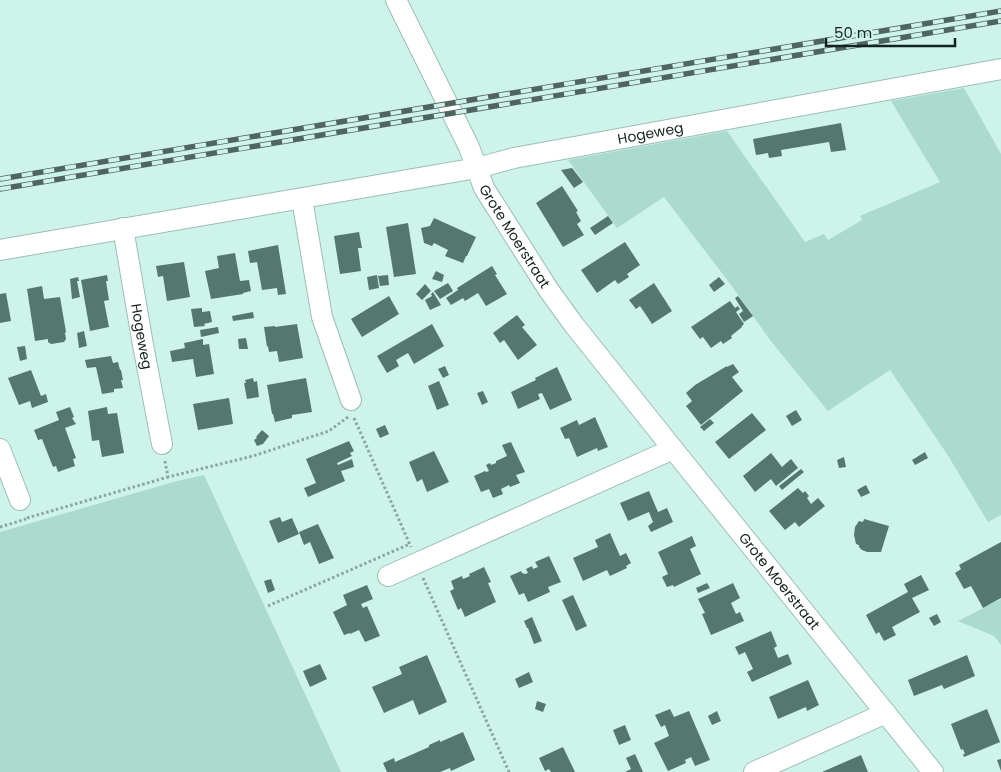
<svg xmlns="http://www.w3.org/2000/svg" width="1001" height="772" viewBox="0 0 1001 772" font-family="Poppins,sans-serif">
<rect width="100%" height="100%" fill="#cef3ea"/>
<path fill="#abdacf" d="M964,88L1001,154V515L988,522L947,454L890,370L828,411L770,340L731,285L664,197L617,228L568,160L727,131L805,242L824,234L828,240L862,220L860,216L940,182L891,101Z
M204,475L341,772H0V532L177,481Z
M1001,599V645L994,636L958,621Z"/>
<path fill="#567770" d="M841,123L846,150L831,152L829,142L781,150L782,156L769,158L768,153L756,155L753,139Z
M572,168L583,182L574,188L561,170Z
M562,186L578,211L576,212L581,221L577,224L584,235L563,247L536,203Z
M608,216L613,223L595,235L590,228Z
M434,218L476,237L467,256H466L463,263L445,256L448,250L434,243L432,246L424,243L421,228L430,226Z
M408,223L416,274L394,277L386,227Z
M359,232L362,248H358L361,271L340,274L334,236Z
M625,242L640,265L627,274L629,277L618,284L615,280L597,293L581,270Z
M278,245L286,294L278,295L277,288L262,290L257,262L250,263L248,251Z
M235,253L240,281L249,280L251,291L243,293V294L211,299L205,271L219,268L217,256Z
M184,262L190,297L167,301L163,276L158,277L156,266Z
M492,266L497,274L495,275L507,294L486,306L478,293L465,301L463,298L451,305L446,298L458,290L457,288Z
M436,271L444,275L442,282L432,279Z
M107,275L108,281H106L109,300L104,301L109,327L90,331L81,280Z
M377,275L379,288L369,290L367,277Z
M388,275L389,285L380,286L378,276Z
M78,277L79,281H77L80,297L72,299L70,279Z
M719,277L725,284L714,292L709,285Z
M448,283L453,291L440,299L434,291Z
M654,283L672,311L652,324L640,306L636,309L629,300Z
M425,284L431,291L422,300L416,294Z
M42,286L44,299L60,297L66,332L65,333L66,339L64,342L51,344L48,342V339L35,341L27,289Z
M433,292L441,305L430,310L425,300L432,296L431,294Z
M6,293L11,321L0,323V294Z
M389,296L399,314L362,337L351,319Z
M738,296L753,316L744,322L739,314L743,311L735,298Z
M730,301L735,308L738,306L740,309L736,312L744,324L741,327H742L731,336L732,338L723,344L721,341L711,348L703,337L700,339L691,327Z
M202,308V312L210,311L212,322L204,324L205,326L194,327L191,309Z
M253,312L254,318L233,321L232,316Z
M517,315L525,325L522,327L537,345L518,360L504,340L500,343L493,333Z
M297,324L303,358L279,362L277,351L269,352L268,346L267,347L264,327L275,326V327Z
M432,324L444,346L414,364L408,353L396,360L399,366L387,373L377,356Z
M218,327L219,333L201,337L200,330Z
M84,331L87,346L79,348L77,333Z
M246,338L248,349H239L238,339Z
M203,339V345L209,344L214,374L196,377L193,359L172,362L170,351L185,348L184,343Z
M25,346L27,359L20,361L17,347Z
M111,356L113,363L118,362L120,370H121L123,380H121L123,388L114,389V392L102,394L96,367L87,368L85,360Z
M733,364L739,372L732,377L743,391L701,425L686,406L692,401L686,393L695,385L727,366V367Z
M445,366L449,375L443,378L438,369Z
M557,367L572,400L550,410L542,393L538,394L540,399L518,409L511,392L536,380L535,378Z
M31,370L41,396L46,394L48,402L32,408L30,401L19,405L8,378Z
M253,378L254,382L257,381L259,397L247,399L244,383H246L245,380Z
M306,378L312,412L292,415V418L275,422L273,414H272L267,385Z
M439,381L449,405L437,410L428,386Z
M483,391L488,402L482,405L477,393Z
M229,398L233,424L198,430L193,404Z
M70,407L74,417L72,418L76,424L65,428L76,458L73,459L75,466L58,472L56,466L53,467L42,439L38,440L34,430L59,420L56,412Z
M107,407L108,414L117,413L124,453L102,457L99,440L92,441L88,411Z
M796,410L802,420L792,426L786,416Z
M752,413L766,430L729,459L715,442Z
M595,417L608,447L598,451L597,448L577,457L569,438L565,439L560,428L577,420L579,425Z
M710,419L714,423L704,431L700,427Z
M385,425L389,434L380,438L376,429Z
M262,430L269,436L263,444L257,446L254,440L257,438L256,437Z
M349,441L354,451L350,453L352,456L337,463L338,465L352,459L354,467L341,471L345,481L308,497L304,488L316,483L306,459Z
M511,442L525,472L516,475L520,483L510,487L509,485L501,489L503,494L493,498L489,489L481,492L474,476L485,471L486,472L489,471L486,465L490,463L491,465L496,463V461L507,456L502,445Z
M434,451L449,482L427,492L422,479L417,482L409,462Z
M925,452L928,458L915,465L912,460Z
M771,453L782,467L791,459L798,468L776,486L771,479L755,492L743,476Z
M844,457L846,467L839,468L837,460Z
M801,469L804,472L782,490L779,486Z
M866,485L870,493L861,497L857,490Z
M798,488L803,493L805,491L809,496L807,498L811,504L818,498L825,506L799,527L795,522L785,530L769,511Z
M649,491L658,512L667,508L673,522L651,532L648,526L653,522L649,512L628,521L620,503Z
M280,517L282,522L292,518L299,534L278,543L269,521Z
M864,519L889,526L881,552H867L862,550L859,547V545L856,544L854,535L855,527L859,521L863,522Z
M318,524L334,558L319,564L310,542L304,545L299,532Z
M610,533L620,556L626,553L631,563L626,566L627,568L610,576L607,570L583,581L573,558L598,547L595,540Z
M692,536L696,546L690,549L701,574L674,587L673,585L667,587L662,577L668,574L658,552Z
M1001,542V598L983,608L971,586L964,589L955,573L961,569L959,565Z
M549,556L561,582L548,587L550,592L528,602L524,593L519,595L510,576L521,571L522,573L525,574L528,573L526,569L532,566L533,569L538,567L535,562Z
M484,567L491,582L488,583L496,602L465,617L461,608L458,610L450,591L454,589L451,581L462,576L463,579L470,576L469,574Z
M921,575L929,590L912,598L920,612L892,627L896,635L884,641L879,632L876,634L866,615L908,592L904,584Z
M271,579L275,590L268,593L264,581Z
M707,583L710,588L698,593L696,588Z
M733,583L740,598L731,603L736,614L740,612L744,621L711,635L702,614L705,613L698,599Z
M367,585L373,599L361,604L363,608L367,606L380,636L365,642L359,630L350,634V633L344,635L333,612L347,605L343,595Z
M573,595L587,626L576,631L562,600Z
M937,614L941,622L934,626L929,618Z
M532,617L542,641L534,644L528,628H527L524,621Z
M771,631L777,646L774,648L778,658L788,654L792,664L752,682L747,672L753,669L745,652L739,655L735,647Z
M427,655L447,702L419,715L413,700L384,713L372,687L402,674L399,667Z
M967,655L975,676L944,689L942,685L914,696L908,680Z
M320,664L327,679L310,687L303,671Z
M529,672L533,682L519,688L515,679Z
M808,680L819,705L807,711L806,707L778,719L769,697Z
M537,701L546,704L543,712L535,709Z
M670,709L674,717L689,711L710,760L695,766L691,757L685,760L686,763L668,771L654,743L669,736L665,725L661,727L655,715Z
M987,709L1000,742L964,757L963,754H965L963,749L961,750L951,724Z
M717,711L721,721L712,725L708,716Z
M625,725L631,740L619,745L613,730Z
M463,732L475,760L451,771L450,768L440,772H387L383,763L394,758L395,762L429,747V745L440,740V742Z
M563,747L575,772H551L549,769L545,771L539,758Z
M635,754L643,772H625L631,769L626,758Z
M861,755L868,772H822Z
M1001,759V771L997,760Z"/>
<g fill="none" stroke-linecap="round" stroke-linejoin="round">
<defs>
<g id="minor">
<path id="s1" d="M396,0L469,147L484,188L548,289L574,325L673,449L933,772"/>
<path d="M302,199L322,317L351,400"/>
<path id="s2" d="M123,228L143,345L162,444"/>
<path id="s3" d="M0,250L477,168L514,158L1001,69"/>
<path d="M0,449L20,500"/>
<path d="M388,576L673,449"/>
<path d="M754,772L886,713"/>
</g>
</defs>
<use href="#minor" stroke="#9bbeb6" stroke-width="22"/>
<path stroke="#8aa7a0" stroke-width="3" stroke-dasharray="2.5 2.5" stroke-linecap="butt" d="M354,418L411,547
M165,461L168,477L253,456L329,431L348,417
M27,518L168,477
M0,527L26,519
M423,578L509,772
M268,606L410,544"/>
<use href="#minor" stroke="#fff" stroke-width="20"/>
<defs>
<path id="rail" d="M0,179L1001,11
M0,189L1001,21"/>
</defs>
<use href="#rail" stroke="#506560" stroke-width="5.5"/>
<use href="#rail" stroke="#cef3ea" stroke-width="4" stroke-dasharray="11" stroke-linecap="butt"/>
</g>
<g text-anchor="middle" stroke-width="4" stroke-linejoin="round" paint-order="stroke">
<g font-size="14" fill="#14221f" stroke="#cef3ea">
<text dy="5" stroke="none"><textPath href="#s3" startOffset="661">Hogeweg</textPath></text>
<text dy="5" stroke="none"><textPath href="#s1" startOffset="265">Grote Moerstraat</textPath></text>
<text dy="5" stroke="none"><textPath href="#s2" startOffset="110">Hogeweg</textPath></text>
<text dy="5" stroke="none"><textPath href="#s1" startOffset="700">Grote Moerstraat</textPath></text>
</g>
</g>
<path d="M826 38v8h129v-8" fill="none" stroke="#14221f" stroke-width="2.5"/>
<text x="834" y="38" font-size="15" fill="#14221f" stroke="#cef3ea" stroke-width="4" paint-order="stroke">50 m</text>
</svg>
